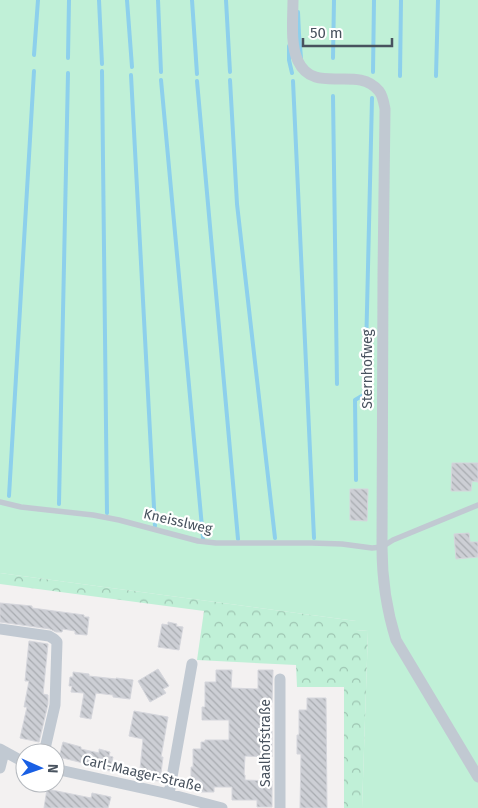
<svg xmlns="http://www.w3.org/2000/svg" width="478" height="808" viewBox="0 0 478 808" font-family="'Fira Sans',sans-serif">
<defs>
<pattern id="forest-crowns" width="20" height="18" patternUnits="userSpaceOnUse" patternTransform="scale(1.25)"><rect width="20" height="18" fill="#c0f0d7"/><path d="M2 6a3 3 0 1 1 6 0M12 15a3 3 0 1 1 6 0" fill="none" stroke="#9ec5b2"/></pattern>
<pattern id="building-back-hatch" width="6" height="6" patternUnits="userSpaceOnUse" patternTransform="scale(1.25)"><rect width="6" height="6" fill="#cdcfd5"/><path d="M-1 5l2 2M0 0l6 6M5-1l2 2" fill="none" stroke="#a8abb0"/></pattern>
</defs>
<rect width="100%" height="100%" fill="#f3f1f1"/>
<path fill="#c0f0d7" d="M0,0H478V808H362L368,631L356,630V621L0,573Z"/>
<path fill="url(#forest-crowns)" d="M0,573L356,621V630L368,631L362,808H344V687H297L296,665L197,660L204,611L0,584Z"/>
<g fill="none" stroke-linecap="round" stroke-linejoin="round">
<path stroke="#8dd0ec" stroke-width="4" d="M99,0L102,64
M127,0L132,67
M158,0L161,72
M192,0L197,74
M226,0L230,72
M298,12L299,34L301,58
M289,46V60L292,73
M34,55L38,0
M68,58L69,0
M333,58L334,0
M102,71L107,513
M373,72L374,0
M131,75L155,526
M400,76L401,0
M436,76L438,0
M161,80L203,538
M230,80L237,204L275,538
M197,81L238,539
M293,81L314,538
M333,96L337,384
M356,480L355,400L365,394L372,98
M9,496L34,71
M59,504L68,73"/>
</g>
<path fill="url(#building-back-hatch)" stroke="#d5d6dc" d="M452,463H478V482L472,481L471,491H451Z
M350,489H368L367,521L350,520Z
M469,533L470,542H478V557L456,559L454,534Z
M0,603L32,606V608L84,615V617H89L87,635L75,634V631L63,629L62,632H56L50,629L0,622Z
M168,622L177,624L176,626L183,627L179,650L158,647L162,624L168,625Z
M29,641L48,644L43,694L48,695V704L39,742L20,738L27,707H24L29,681H25Z
M158,669L169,686L163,689L166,693L150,702L138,681Z
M216,670H232L231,688L258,689V670H273L272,703H269L268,731H272V757L245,756L244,775H245V780L272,781V807H257V800H232V787H214V792H201V785H199V780H191V767H193V749H201V742H205V740H229V720H202V707H205V682H216Z
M73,672L89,674V676L116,679V678L133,680L130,699L113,697V695L96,693L91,719L80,717L84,693L71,692L72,686H69L70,677H73Z
M307,698H326L327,808H300L301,754H297V735H299V710H307Z
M134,711L168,717L161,757H163L160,781L139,779L143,739L129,736Z
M63,742L81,747V749L99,753V749L110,752L109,756L113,757L110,771L91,767V765L59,757Z
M47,789L91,798L92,793L111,797L108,808H44Z"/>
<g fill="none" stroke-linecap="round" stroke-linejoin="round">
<path stroke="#c1c9d2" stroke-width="5.5" d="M0,502L21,507L93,515L119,520L198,541L216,543H312L342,544L372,548L382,547L393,540L478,505"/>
<path stroke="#c1c9d2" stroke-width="11" d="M293,0C293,18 290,45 298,61C314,96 357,64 379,91C383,96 384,104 385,109L383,275L382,547C382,580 386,608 396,640L478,777
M0,629L49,636L54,639L57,642L55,705L44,753
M280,679V808
M0,749L20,760L25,761
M0,768L4,752
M55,769L169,794L222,808
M169,794L192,664"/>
</g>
<g text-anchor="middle" stroke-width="4.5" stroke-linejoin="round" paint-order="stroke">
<g font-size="14" fill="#48525e" stroke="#fff">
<text transform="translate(367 369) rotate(-90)" y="5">Sternhofweg</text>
<text transform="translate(178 521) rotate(13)" y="5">Kneisslweg</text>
<text transform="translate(265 743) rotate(-90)" y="5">Saalhofstraße</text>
<text transform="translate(142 773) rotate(13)" y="5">Carl-Maager-Straße</text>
</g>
</g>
<g transform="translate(40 768) rotate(92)"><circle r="24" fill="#ffffff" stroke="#b6babf"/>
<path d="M0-4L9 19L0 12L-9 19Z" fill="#195fe4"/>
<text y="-8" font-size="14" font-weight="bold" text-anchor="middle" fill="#48525e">N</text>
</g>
<path d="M303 38v8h89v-8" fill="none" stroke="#48525e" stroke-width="2.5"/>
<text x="310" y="38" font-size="15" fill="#48525e" stroke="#ffffff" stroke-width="4" paint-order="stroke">50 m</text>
</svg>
